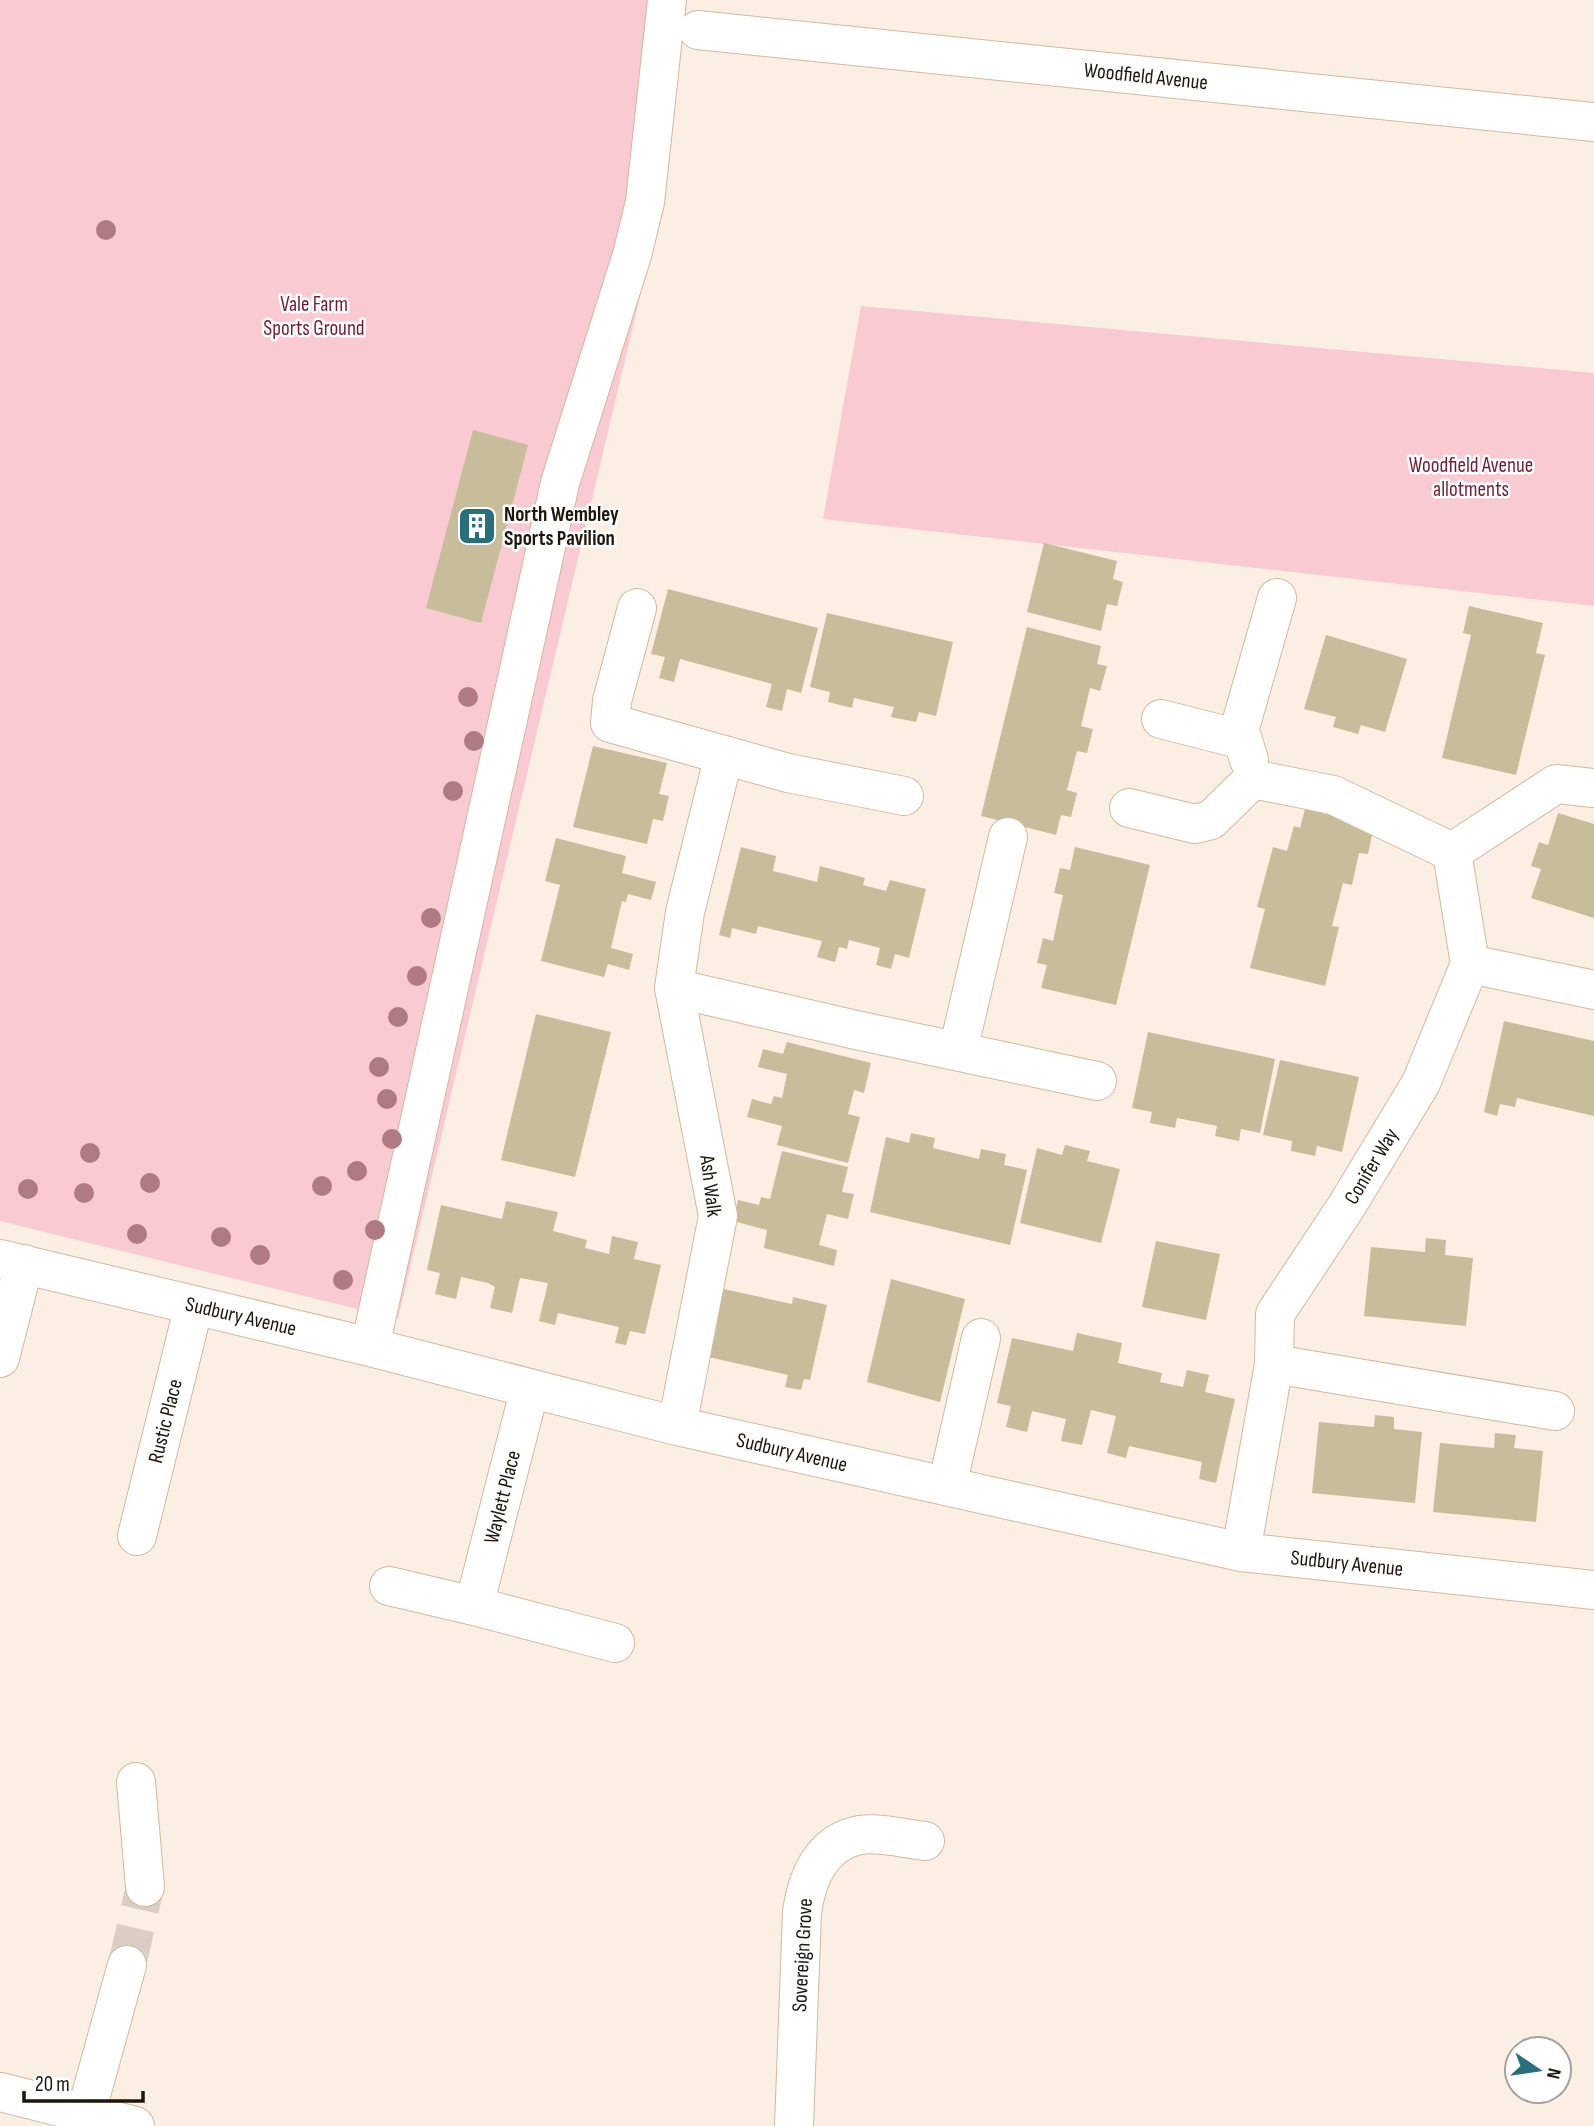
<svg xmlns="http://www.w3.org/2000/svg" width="1594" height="2126" viewBox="0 0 1594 2126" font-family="'Sofia Sans Condensed',sans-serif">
<rect width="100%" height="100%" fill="#fbefe4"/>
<path fill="#f9cad1" d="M0,0H681L659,216L398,1319L0,1221Z
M861,306L1594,373V606L823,519Z"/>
<path fill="#c7bd9a" d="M473,430L528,445L481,623L426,608Z
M1044,543L1117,561L1113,579L1123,582L1117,606L1107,604L1101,631L1027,612Z
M668,589L818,628L801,693L787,689L782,711L766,707L772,684L680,659L674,682L659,678L665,657L651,654Z
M1469,606L1543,623L1536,653L1545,655L1516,775L1442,758L1471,635L1463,633Z
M827,613L953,642L936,716L919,712L916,722L891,717L894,707L854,698L852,708L828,702L830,692L810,687Z
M1027,627L1101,646L1097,664L1107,666L1100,691L1090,688L1081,726L1093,729L1087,753L1077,751L1067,790L1077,793L1071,817L1061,815L1056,835L981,816Z
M1326,635L1407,659L1385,732L1361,725L1358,734L1333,727L1336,717L1304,709Z
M593,746L667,763L659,794L669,796L663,821L653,819L647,844L573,827Z
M1305,809L1374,826L1368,854L1359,853L1352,885L1343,883L1332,926L1339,927L1325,986L1250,968L1265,909L1257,907L1273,847L1287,851L1294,826L1300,828Z
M1558,813L1594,824V918L1531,898L1541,869L1531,866L1539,842L1548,845Z
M556,838L626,856L622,873L656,882L651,900L628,894L626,902L622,901L611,948L633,954L629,970L608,964L604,977L541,961L560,885L545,881Z
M741,847L776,856L773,871L817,882L820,866L865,878L863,885L886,891L890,880L926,889L909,958L895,954L891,969L876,965L880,948L849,940L847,949L839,947L835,962L817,957L822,941L758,926L756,934L732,928L730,938L719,935Z
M1075,847L1150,865L1116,1005L1041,988L1047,965L1037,963L1043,938L1053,941L1063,895L1054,893L1060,868L1070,870Z
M536,1014L611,1032L575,1177L501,1160Z
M1504,1021L1594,1041V1116L1517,1098L1515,1107L1500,1104L1497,1116L1484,1112Z
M1148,1032L1275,1059L1260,1133L1241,1129L1239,1141L1215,1136L1217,1126L1177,1118L1175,1128L1150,1123L1152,1112L1132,1108Z
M787,1042L871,1063L864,1093L854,1090L848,1114L860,1117L848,1163L777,1145L782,1126L747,1117L752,1099L771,1104L774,1096L782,1098L787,1074L758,1067L763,1049L783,1054Z
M1280,1060L1359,1077L1342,1152L1317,1146L1315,1156L1291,1151L1292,1141L1263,1135Z
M911,1133L935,1138L933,1148L979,1159L981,1149L1006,1154L1004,1165L1027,1170L1010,1245L870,1212L886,1137L909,1143Z
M1065,1145L1090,1151L1087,1161L1120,1169L1101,1243L1020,1223L1037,1148L1062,1155Z
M782,1151L848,1167L842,1192L854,1194L848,1219L827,1214L819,1245L837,1250L834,1266L764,1248L767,1230L733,1221L738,1200L759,1205L761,1197L770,1199Z
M506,1201L558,1212L553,1231L587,1240L585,1248L609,1254L612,1236L638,1242L634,1259L661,1265L645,1334L630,1331L626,1345L615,1343L619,1327L558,1313L555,1325L539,1321L548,1283L520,1278L512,1313L490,1308L495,1287L488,1283L461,1277L456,1299L435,1294L440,1273L427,1270L441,1205L502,1219Z
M1426,1238L1446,1240L1445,1255L1473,1258L1466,1326L1364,1316L1371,1247L1425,1252Z
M1156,1241L1220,1254L1206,1320L1142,1307Z
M891,1279L965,1299L940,1402L867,1382Z
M719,1288L792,1304L793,1297L827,1305L810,1380L804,1379L801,1390L785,1387L788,1375L704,1356Z
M1077,1333L1122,1343L1118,1363L1162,1373L1160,1382L1183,1387L1187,1370L1209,1375L1205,1392L1235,1399L1216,1483L1199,1479L1202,1462L1129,1446L1126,1458L1107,1453L1116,1416L1091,1410L1082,1445L1061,1441L1066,1419L1032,1411L1027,1432L1006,1427L1011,1406L997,1403L1012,1338L1073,1351Z
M1375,1415L1394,1417V1429L1422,1432L1415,1503L1312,1493L1319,1422L1374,1427Z
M1495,1433L1516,1435L1514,1448L1543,1451L1536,1522L1433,1512L1440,1443L1494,1448Z"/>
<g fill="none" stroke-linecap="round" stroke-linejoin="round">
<path stroke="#dacec3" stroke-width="38" stroke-dasharray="38 19" stroke-linecap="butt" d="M127,1965L145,1887"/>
<defs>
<path id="minor" d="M698,30L1594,122
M637,608L612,701L610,723L788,773L904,796
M1161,719L1243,740L1249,760
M1237,738L1277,598
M1129,808L1195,824L1211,820L1253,779
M1452,852L1556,784L1594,788
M1470,964L1594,990
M674,988L856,1030L1097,1081
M958,1051L1008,837
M0,1259L370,1347L677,1426L1241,1552L1594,1590
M370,1347L560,483L632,255L645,202L667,0
M0,1358L24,1264
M1274,1364L1555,1411
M530,1388L474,1606L615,1643
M677,1426L718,1216L674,988L685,912L724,755
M947,1486L981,1338
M137,1536L194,1305
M1241,1552L1274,1364L1275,1314L1346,1207L1421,1083L1470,964L1452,852L1333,795L1253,779
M389,1586L474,1606
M136,1782L145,1887
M0,2092L135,2126
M86,2113L127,1965
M794,2126L802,1912C807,1878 821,1842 860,1835C879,1832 906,1839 925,1841"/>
</defs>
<use href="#minor" stroke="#d4b89d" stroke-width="40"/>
<use href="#minor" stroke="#fff" stroke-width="38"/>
</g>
<g fill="#b07a83">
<circle cx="106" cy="230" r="10"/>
<circle cx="468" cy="697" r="10"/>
<circle cx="474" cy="741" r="10"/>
<circle cx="453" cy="791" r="10"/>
<circle cx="431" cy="918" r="10"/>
<circle cx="417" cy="976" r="10"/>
<circle cx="398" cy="1017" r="10"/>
<circle cx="379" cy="1067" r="10"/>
<circle cx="387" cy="1099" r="10"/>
<circle cx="392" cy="1139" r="10"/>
<circle cx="90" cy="1153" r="10"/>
<circle cx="357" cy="1171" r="10"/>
<circle cx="150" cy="1183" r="10"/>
<circle cx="322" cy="1186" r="10"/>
<circle cx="28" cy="1189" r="10"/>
<circle cx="84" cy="1193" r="10"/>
<circle cx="375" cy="1230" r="10"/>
<circle cx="137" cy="1234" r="10"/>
<circle cx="221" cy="1237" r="10"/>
<circle cx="260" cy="1255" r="10"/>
<circle cx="343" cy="1280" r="10"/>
</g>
<defs>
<symbol id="building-square" viewBox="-11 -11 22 22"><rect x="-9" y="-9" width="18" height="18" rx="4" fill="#276f7b" stroke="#fff"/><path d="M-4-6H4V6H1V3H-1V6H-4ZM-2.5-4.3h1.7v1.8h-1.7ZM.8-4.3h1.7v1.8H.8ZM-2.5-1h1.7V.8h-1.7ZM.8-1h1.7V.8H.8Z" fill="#fff"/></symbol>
</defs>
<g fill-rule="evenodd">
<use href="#building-square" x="455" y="504" width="44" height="44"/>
</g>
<g text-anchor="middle" stroke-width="5" stroke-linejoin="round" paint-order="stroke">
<g font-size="21" fill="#1e150b" stroke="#fff">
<text transform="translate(1146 76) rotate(6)" y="7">Woodfield Avenue</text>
<text transform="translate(1371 1166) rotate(-59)" y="7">Conifer Way</text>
<text transform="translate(711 1186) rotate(83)" y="7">Ash Walk</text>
<text transform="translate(241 1316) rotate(13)" y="7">Sudbury Avenue</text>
<text transform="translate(165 1421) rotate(-76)" y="7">Rustic Place</text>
<text transform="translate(792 1452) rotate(13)" y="7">Sudbury Avenue</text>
<text transform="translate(502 1497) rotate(-76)" y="7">Waylett Place</text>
<text transform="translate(1347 1563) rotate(6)" y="7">Sudbury Avenue</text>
<text transform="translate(802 1955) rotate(-87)" y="7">Sovereign Grove</text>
</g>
<g font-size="21" fill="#731b34" stroke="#fff">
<text x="314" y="311">Vale Farm<tspan x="314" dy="24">Sports Ground</tspan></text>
<text x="1471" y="472">Woodfield Avenue<tspan x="1471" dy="24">allotments</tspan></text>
</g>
<g font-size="21" font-weight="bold" fill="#1e150b" stroke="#fff" text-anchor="start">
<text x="504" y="521">North Wembley<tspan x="504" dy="24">Sports Pavilion</tspan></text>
</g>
</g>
<g transform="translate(1538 2070) rotate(103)"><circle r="33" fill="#ffffff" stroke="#a5a19d" stroke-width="2"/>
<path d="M0-5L12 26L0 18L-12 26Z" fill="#276f7b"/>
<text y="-10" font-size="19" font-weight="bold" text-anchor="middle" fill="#1e150b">N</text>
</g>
<path d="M24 2091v10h119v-10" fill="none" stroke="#1e150b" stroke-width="3.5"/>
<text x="35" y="2091" font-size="21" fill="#1e150b" stroke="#ffffff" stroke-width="5" paint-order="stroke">20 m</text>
</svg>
